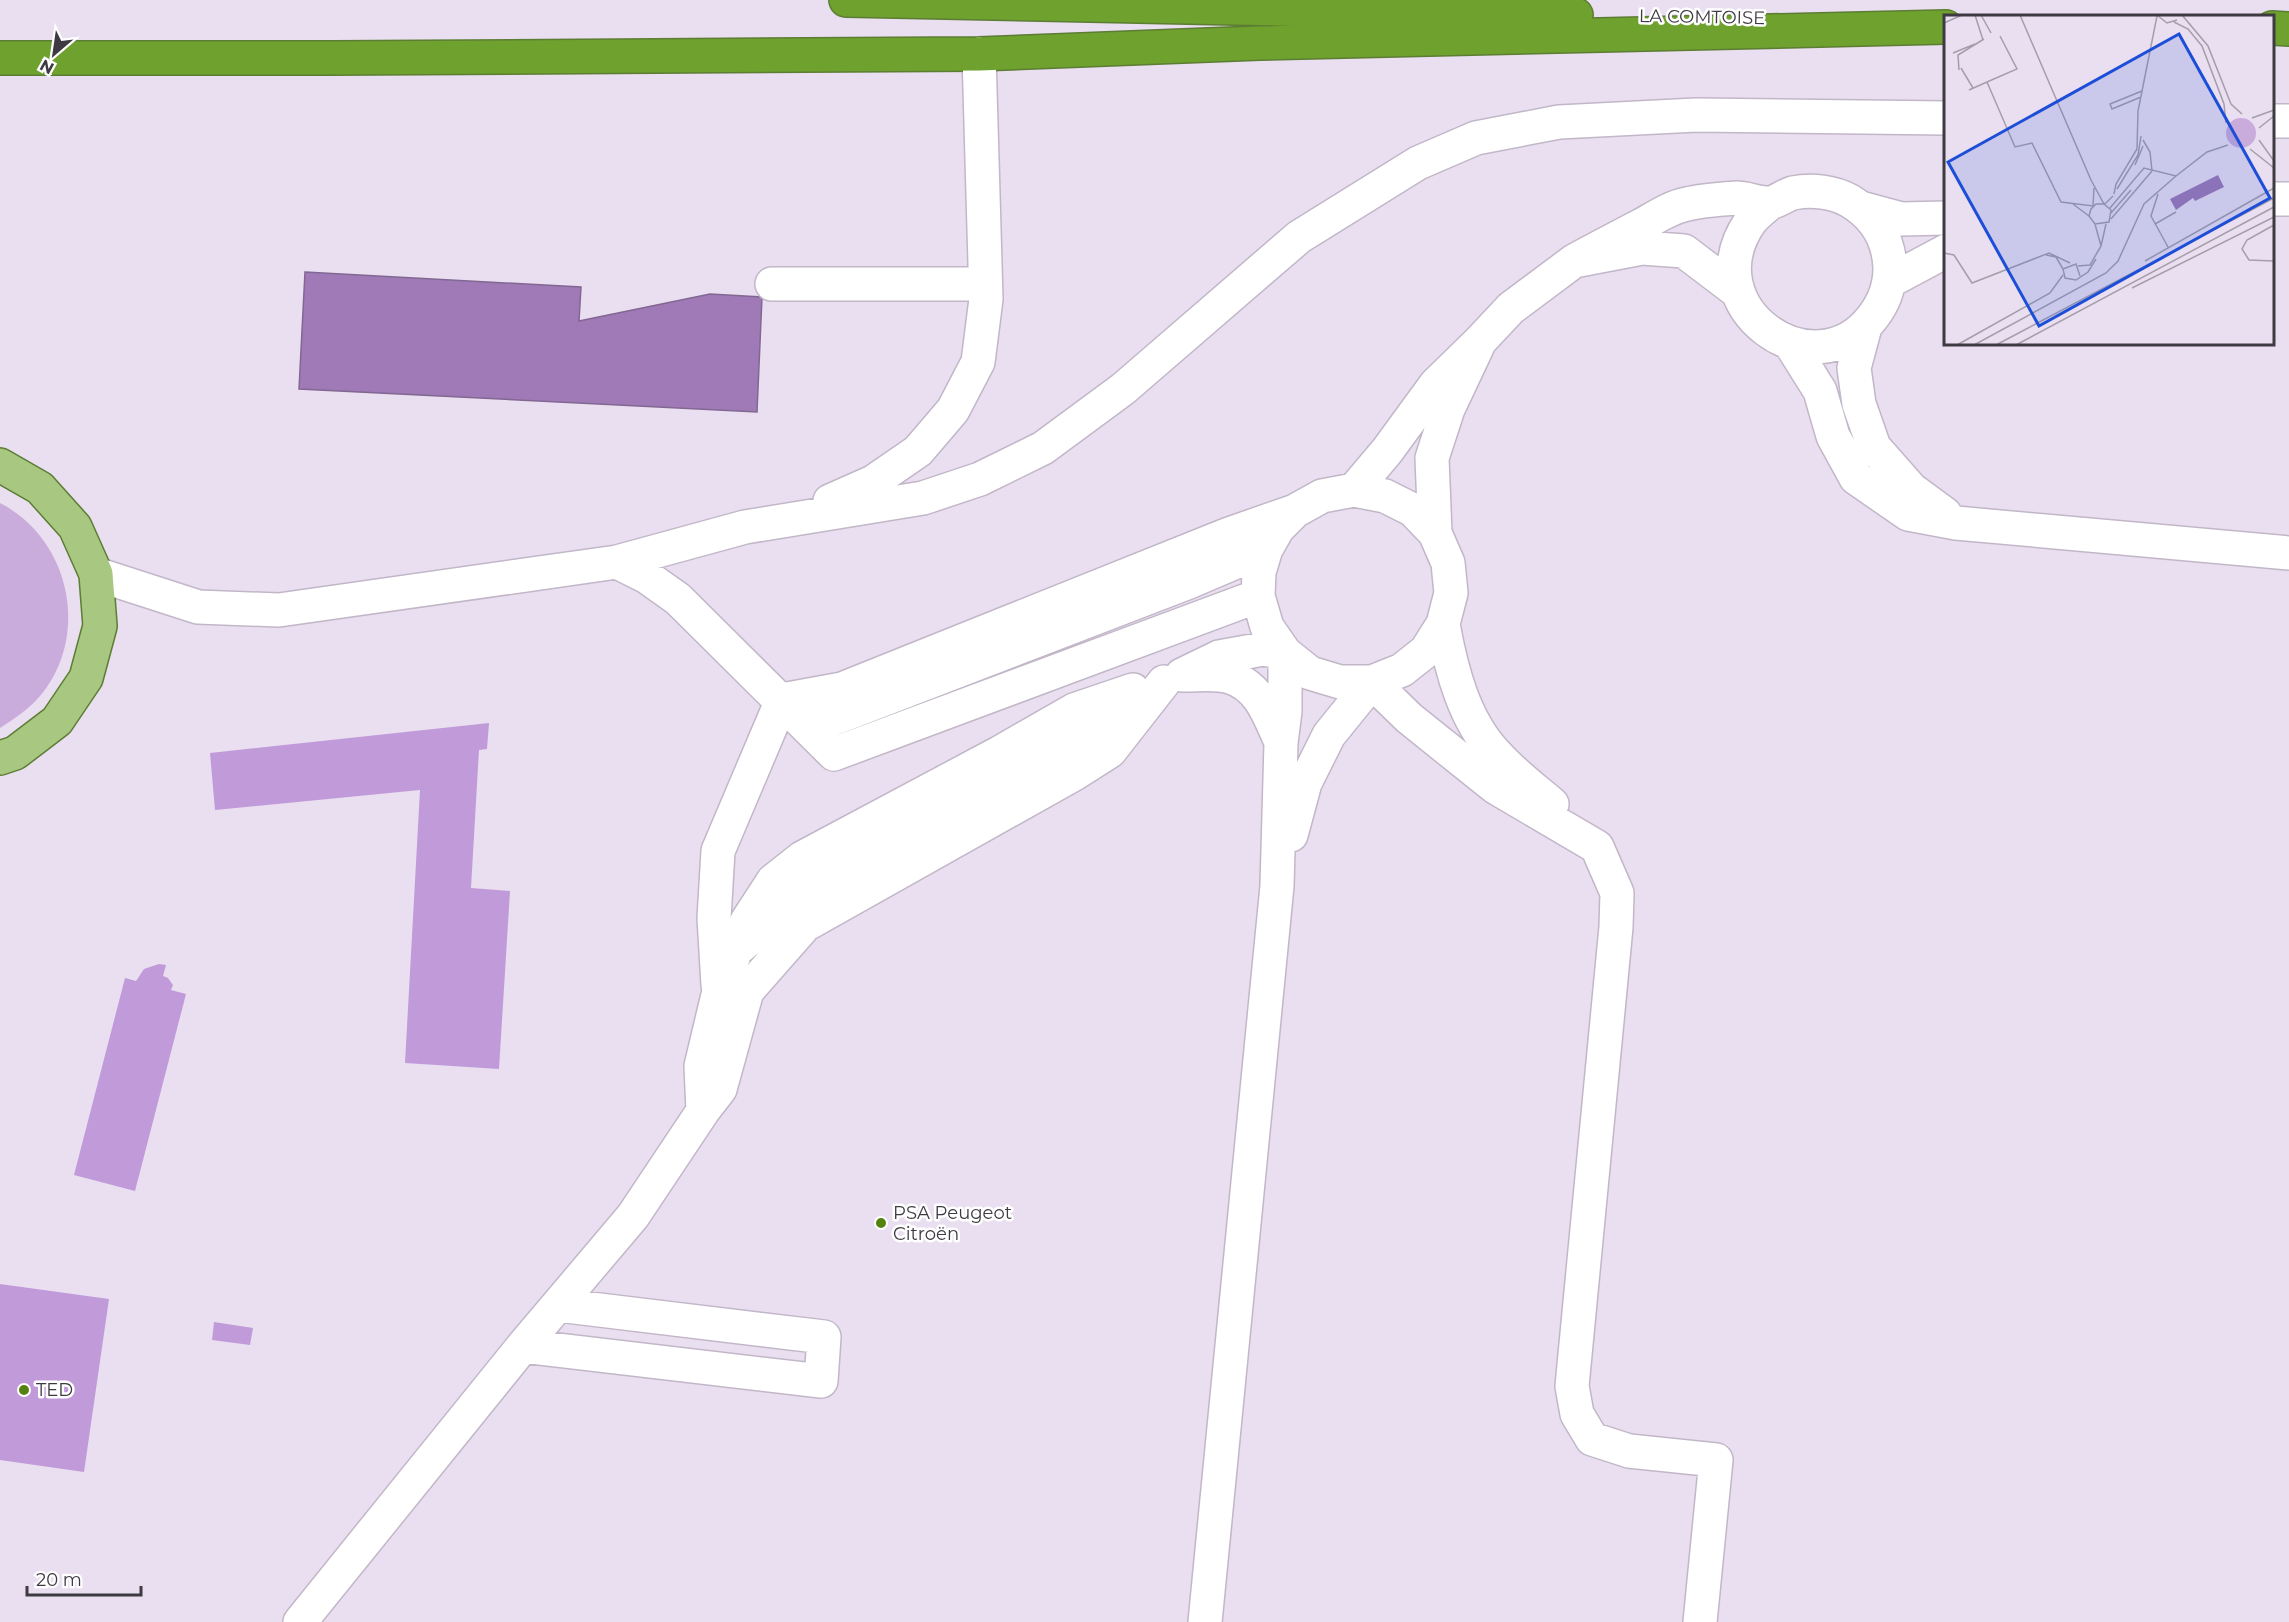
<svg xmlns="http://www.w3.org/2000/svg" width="2289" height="1622" viewBox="0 0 2289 1622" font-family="Montserrat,sans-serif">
<rect width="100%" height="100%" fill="#e9dff0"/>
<path fill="#c9abdc" d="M0,503C70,539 91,635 40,696C29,709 14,719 0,728Z"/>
<path fill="#9f7ab6" stroke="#826793" stroke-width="1.5" d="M305,272L581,287L579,321L710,294L762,297L757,412L299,389Z"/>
<path fill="#c19ad9" d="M489,723L487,749L479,750L471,888L510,891L499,1069L405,1063L420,790L215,810L210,753Z
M159,964L166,965L163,976L168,978L173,985L171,990L186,994L135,1191L74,1175L125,978L136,981L144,969Z
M0,1284L109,1299L84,1472L0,1460Z
M214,1322L253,1328L250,1345L212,1340Z"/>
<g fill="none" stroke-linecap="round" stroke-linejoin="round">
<defs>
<path id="minor" d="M2272,121H2289
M2272,199H2289
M1864,209L1901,219L1946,218
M1574,261C1596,249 1619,237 1642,225C1656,217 1671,207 1687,204C1702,200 1721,199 1737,198C1747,198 1757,203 1768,203C1776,203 1785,195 1793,193C1812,189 1834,192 1850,201C1875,216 1889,239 1890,268C1890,287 1884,303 1872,318C1814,393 1691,308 1750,222C1755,215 1763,209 1770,203
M1890,281L1946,251
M772,284H985
M1865,327L1854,368L1859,404L1874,447L1911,489L1945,514
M1480,341L1511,308L1574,261L1642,248L1684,251L1738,292
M1790,343L1820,391L1833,436L1856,478L1908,514L1956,523L2289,553
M1354,490L1387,451L1436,384L1480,341L1448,409L1432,458L1435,533
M830,501L873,482L918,451L953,410L978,362L986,299L979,54
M617,562L745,527L923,498L980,479L1043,448L1123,389L1299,237L1418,163L1476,138L1559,122L1696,115L1946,118
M96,574L198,607L279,610L617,562L647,577L678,599L834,754L1258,596
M1443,624C1451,669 1464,721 1497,755C1513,773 1533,788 1552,804
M1182,675L1219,657L1263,649L1285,653L1310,673L1340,682H1372L1402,670L1426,651L1443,624L1451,593L1448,563L1435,533L1413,510L1385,496L1354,490L1322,496L1295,511L1278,528L1266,549L1259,572L1258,596L1267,627L1285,653V711L1281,743L1277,886L1205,1622
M1187,675C1200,675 1217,673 1230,677C1260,686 1269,716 1281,742
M782,700L842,689L1229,534L1295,511
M807,725L830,720L1189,582L1266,549
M1291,835L1305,783L1329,735L1372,682L1409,718L1495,787L1597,847L1617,893L1616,927L1572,1386L1577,1414L1592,1439L1629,1451L1716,1460L1700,1622
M741,936L747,921L773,881L802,858L999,753L1074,710L1133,690
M718,985L714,918L718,851L782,700
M703,1111L701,1066L718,995L736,950L819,881L1087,733L1136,700
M523,1346L821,1381L824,1337L558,1305
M300,1622L523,1346L633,1216L703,1111L720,1089L747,991L805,925L1074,774L1110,751L1164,682"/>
<path id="major" d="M0,465L40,488L75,527L96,574L100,626L86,678L57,721L15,753L0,758"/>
<path id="highway" d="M846,0L1576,15
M2272,28L2289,29
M0,58H332L979,54L1260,43L1946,27"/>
</defs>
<use href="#minor" stroke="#c2b7c8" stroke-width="36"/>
<use href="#major" stroke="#5d7d34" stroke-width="36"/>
<use href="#highway" stroke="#5d7d34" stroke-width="36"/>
<use href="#minor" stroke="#fff" stroke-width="33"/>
<use href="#major" stroke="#a8c781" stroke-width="33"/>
<use href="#highway" stroke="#6ea12d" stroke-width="33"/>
</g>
<g fill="#54820f" stroke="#fff" stroke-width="2">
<circle cx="881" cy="1223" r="6"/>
<circle cx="24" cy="1390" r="6"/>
</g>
<g text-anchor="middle" stroke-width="5" stroke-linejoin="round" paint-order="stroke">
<g font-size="18" fill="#3e3a41" stroke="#fff">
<text transform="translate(1702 17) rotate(1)" y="6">LA COMTOISE</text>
</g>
<g font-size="18" fill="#3e3a41" stroke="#fff" text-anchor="start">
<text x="893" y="1219">PSA Peugeot<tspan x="893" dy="21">Citroën</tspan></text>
<text x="36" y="1396">TED</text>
</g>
</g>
<g transform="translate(1944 15)">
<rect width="330" height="330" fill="#e9dff0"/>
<path d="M282 118a15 15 0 1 1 30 0a15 15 0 1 1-30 0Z" fill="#c9abdc"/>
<path d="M274,160L280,172L251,186L249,183L232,195L226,184Z" fill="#9f7ab6"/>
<path fill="none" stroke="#a59daa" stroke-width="1.5" d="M31,0L39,25M37,0L47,18M76,0L147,165L160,189L167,195L165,207L151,209L145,201L147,194L152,189H160L162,188L169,181M213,0L223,8L233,5M238,0L264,31L287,89L298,99M230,7L244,14L258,31L280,89L282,108M0,8L18,0M56,21L73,54L43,67L71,132L88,128L117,187L149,191L150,173M9,38L31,29M17,53L29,73M15,55L14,40L40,24M25,75L43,67M197,82L168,94L166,89L198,76M308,103L330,95M315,113L330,101M199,125L206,137L208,156M315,125L330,146M306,134L330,153M191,150L199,131M173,174L194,140L197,121M170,179L172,169L193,134L194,96L213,1M214,179L207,201L224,232M129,189L145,201M166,193L200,153L232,161L263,137L284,130M167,198L187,175M167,204L208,156M151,209L157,231L162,209M211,209L232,197M330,210L303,225L298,234L305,245L330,246M0,238L10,240L28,268L105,238L126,248M102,240L112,242L119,254M201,246L330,173M134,251L146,250L157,231M136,261L132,249L119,254L121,263L132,265L144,257L152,244M188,273L330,202M13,330L106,278L119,260M30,330L162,258L174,246L200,189L232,161M52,330L330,183M72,330L330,192"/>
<path fill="#1d4ed8" fill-opacity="0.15" stroke="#1d4ed8" stroke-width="3" d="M235,19L326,183L95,311L4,147Z"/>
<rect width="330" height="330" fill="none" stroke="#3e3a41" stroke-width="3"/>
</g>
<g transform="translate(54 54) rotate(209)" stroke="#ffffff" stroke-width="4.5" paint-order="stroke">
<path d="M0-4.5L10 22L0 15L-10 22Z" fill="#3e3a41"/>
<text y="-9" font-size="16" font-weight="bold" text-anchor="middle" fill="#3e3a41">N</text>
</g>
<path d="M27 1586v9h114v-9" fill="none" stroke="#3e3a41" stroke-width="3"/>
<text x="36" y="1586" font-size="18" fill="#3e3a41" stroke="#ffffff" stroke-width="4.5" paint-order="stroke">20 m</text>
</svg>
